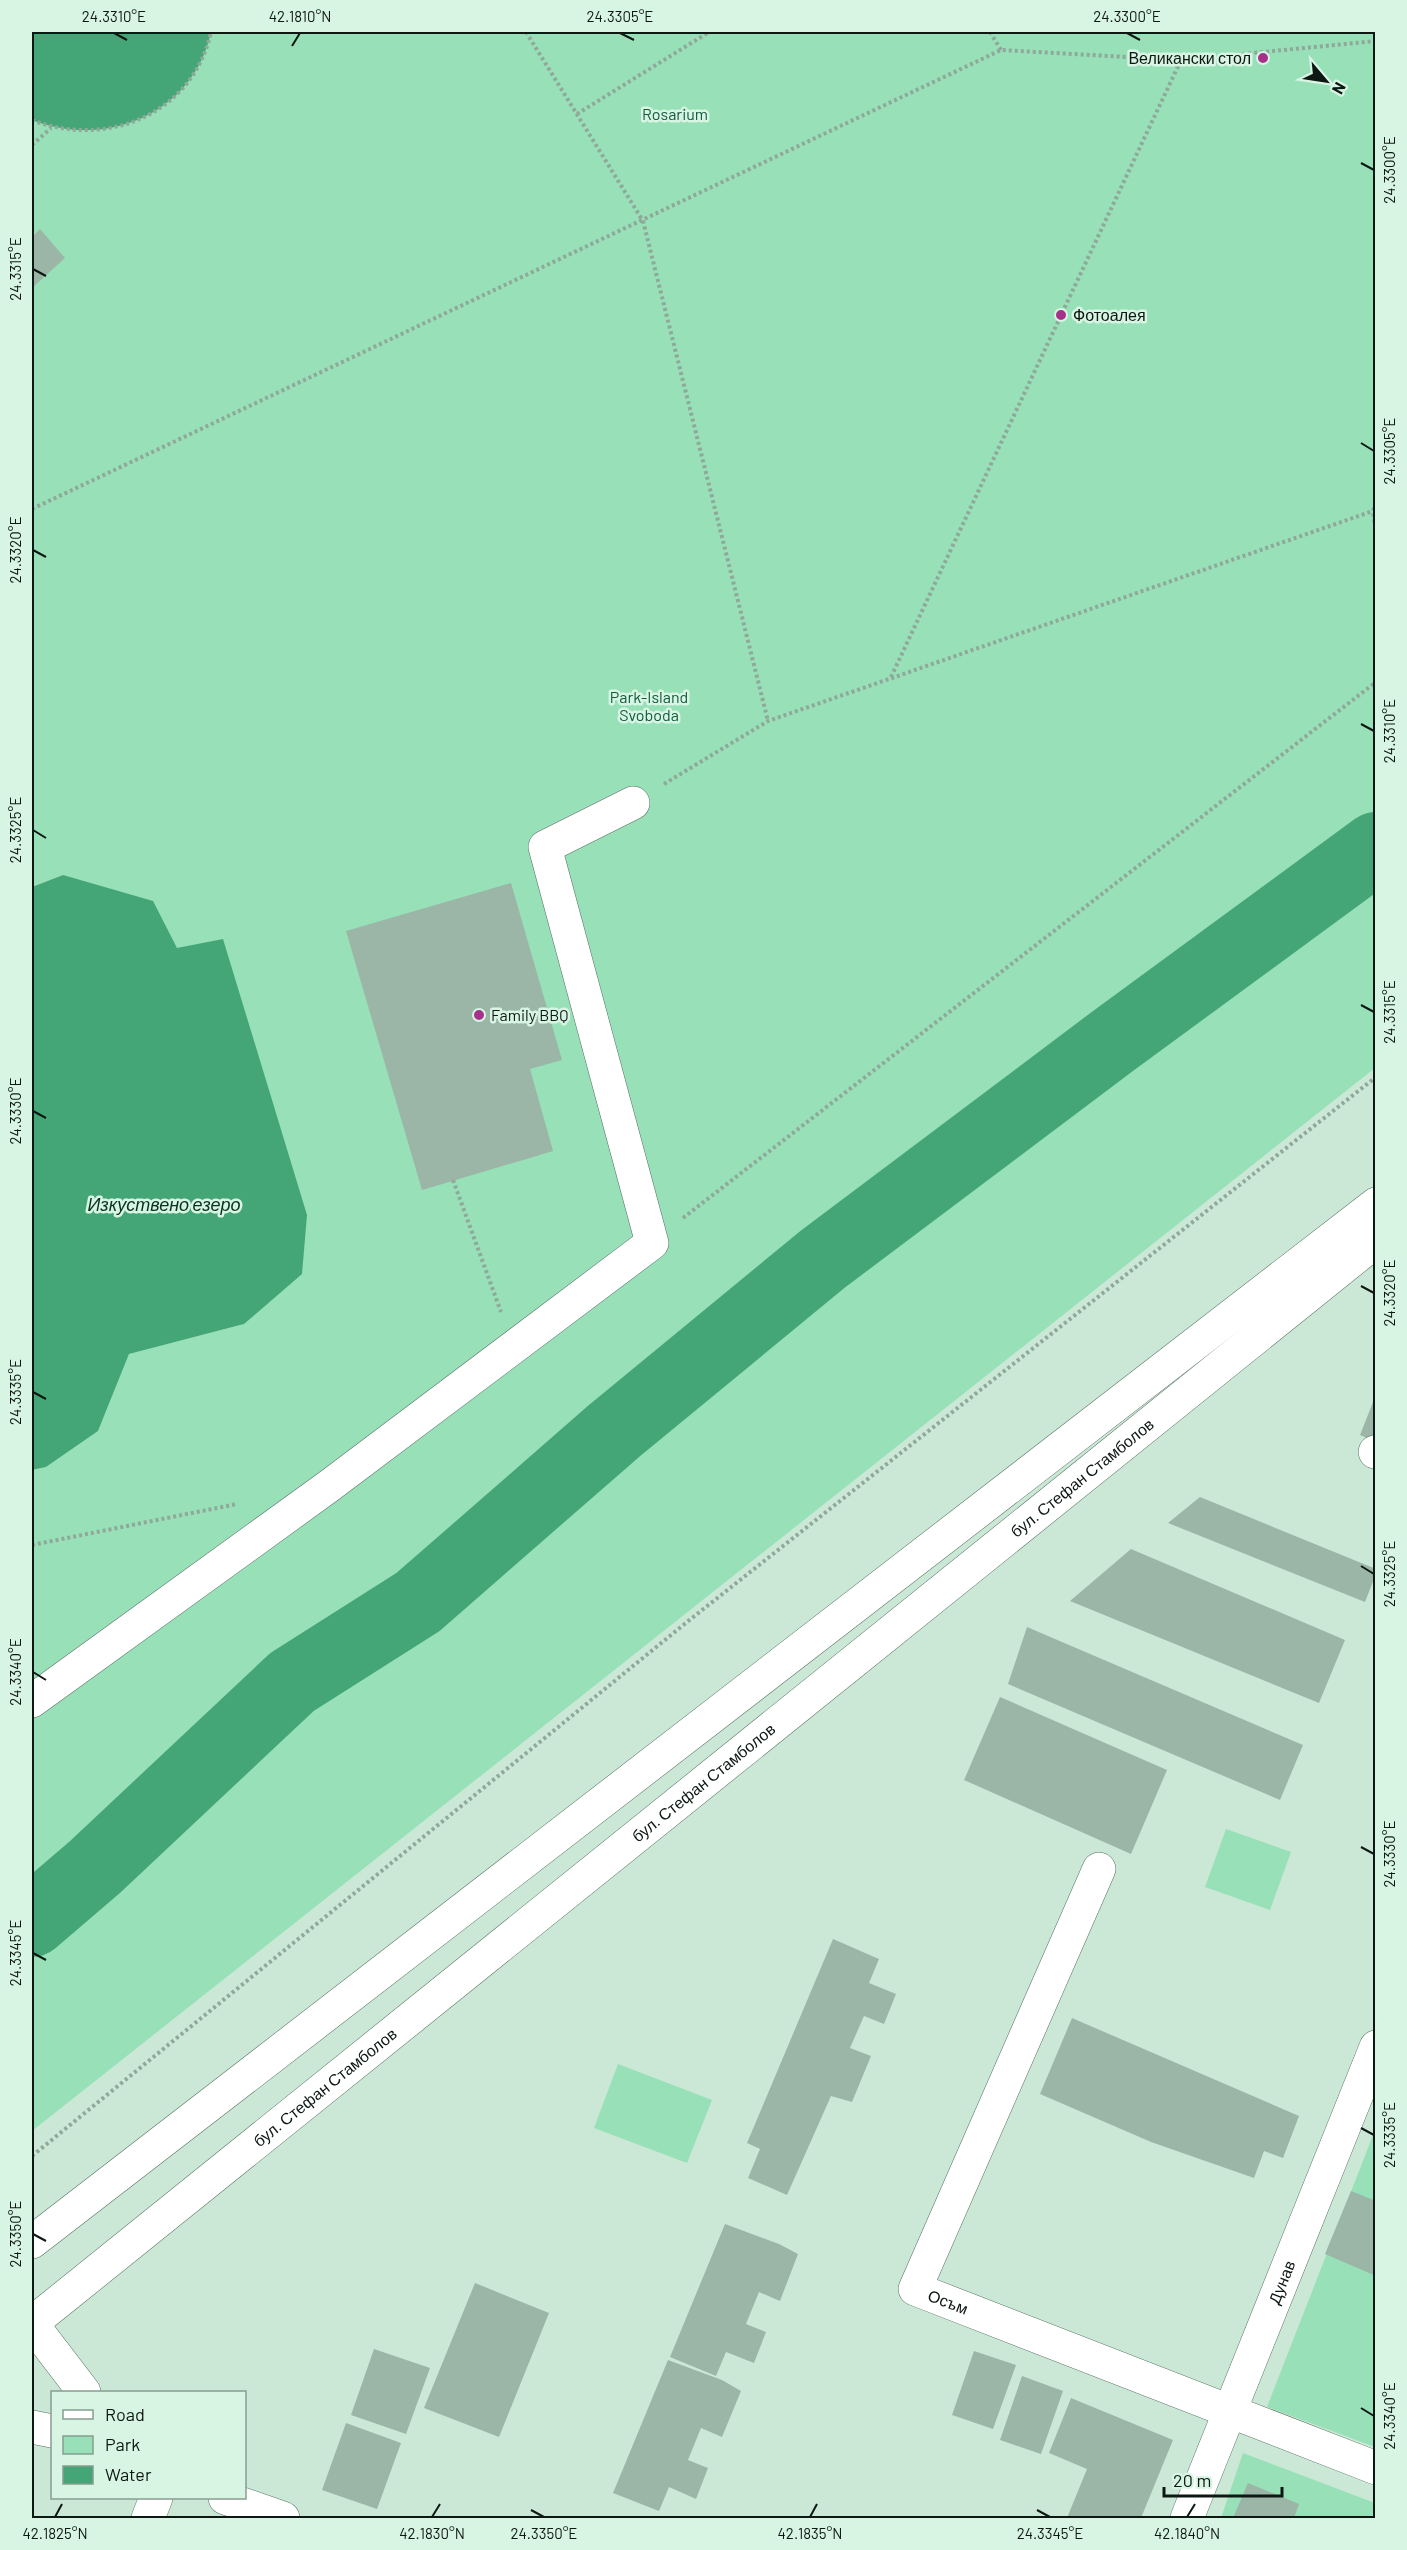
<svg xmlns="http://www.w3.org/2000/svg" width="1407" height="2550" viewBox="0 0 1407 2550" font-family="Barlow,sans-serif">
<rect width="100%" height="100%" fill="#cbe8d7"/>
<path fill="#97e0b8" d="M32,32H1375V1068L32,2131V1470L46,1467L98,1431L129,1354L244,1324L177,948L63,875L32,887Z
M1226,1829L1291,1852L1270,1910L1205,1887Z
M618,2064L712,2100L687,2163L594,2128Z
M1375,2130V2447L1267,2407Z
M1243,2453L1375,2503V2518H1221Z"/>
<path fill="#44a677" d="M32,32H211C193,114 107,149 32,120Z
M63,875L153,901L177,948L223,939L307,1215L302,1274L244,1324L129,1354L98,1431L46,1467L32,1470V887Z"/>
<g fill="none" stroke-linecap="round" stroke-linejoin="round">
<path stroke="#44a677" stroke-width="72" d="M32,1921L95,1867L292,1682L418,1602L614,1431L823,1259L1113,1041L1376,848"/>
</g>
<path fill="#9bb6a6" d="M40,229L65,258L32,288V237Z
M511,883L562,1060L530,1069L553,1151L422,1190L346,931Z
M1375,1397H1376V1442L1360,1435Z
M1200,1497L1376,1569V1574L1365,1602L1168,1523Z
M1131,1549L1345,1640L1319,1703L1070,1601Z
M1027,1627L1303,1745L1280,1800L1008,1684Z
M1000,1697L1167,1770L1131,1854L964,1780Z
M833,1939L879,1959L869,1983L896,1994L884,2024L864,2016L850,2048L871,2056L852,2102L831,2096L787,2195L748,2178L760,2149L747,2143Z
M1072,2018L1299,2116L1283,2158L1264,2151L1254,2178L1151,2142L1040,2094Z
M1351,2191L1376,2201V2276L1325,2254Z
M725,2224L779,2244L798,2254L780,2301L759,2292L746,2324L766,2332L754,2363L726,2352L716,2376L670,2357Z
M475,2283L549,2313L499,2437L424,2408Z
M374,2349L430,2368L406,2434L351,2415Z
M974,2351L1016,2365L993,2429L952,2415Z
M668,2360L722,2380L741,2391L722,2437L701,2428L688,2460L708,2468L696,2499L669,2487L659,2511L613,2493Z
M1022,2376L1063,2391L1041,2454L1000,2440Z
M1071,2398L1173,2440L1141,2518H1067L1087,2469L1049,2453Z
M346,2423L401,2443L377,2509L322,2490Z
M1248,2483L1299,2504L1294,2518H1233Z"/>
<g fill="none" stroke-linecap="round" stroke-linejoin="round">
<defs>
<g id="minor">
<path d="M1375,1452H1376"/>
<path d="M32,1701L329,1486L652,1243L545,847L633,803"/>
<path id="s1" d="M1099,1869L915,2289L1376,2468"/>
<path d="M32,2324L84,2392"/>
<path d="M225,2498L283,2518"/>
<path d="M148,2518L156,2498"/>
<path id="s2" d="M1187,2518L1376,2047"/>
</g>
<g id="major">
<path d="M32,2242L1376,1204"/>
<path id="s3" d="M32,2323L1376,1241"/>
<path d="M32,2427L52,2431"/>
</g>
</defs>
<use href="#minor" stroke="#577162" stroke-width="34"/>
<use href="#major" stroke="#577162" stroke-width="34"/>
<path stroke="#90a89a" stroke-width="4" stroke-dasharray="3 3" stroke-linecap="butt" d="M526,32L643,221L768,721
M990,32L1001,50
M577,114L709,32
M32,120C107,149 193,114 211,32
M32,145L51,128
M1376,502L1373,511L1376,534
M32,509L1001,50L1181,60L1376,41
M891,677L1181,60
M664,784L768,721L1373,511
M453,1180L501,1312
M683,1218L1376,682
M32,1545L237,1504
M32,2156L687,1622L1376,1077"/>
<use href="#minor" stroke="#fff" stroke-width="33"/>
<use href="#major" stroke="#fff" stroke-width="33"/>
</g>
<path fill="none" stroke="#0e1813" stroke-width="2" d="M114,33L127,40M620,33L634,40M1127,33L1140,40M292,46L300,33M1361,163L1374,170M33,269L46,276M1361,443L1374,451M33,550L46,557M1361,724L1374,731M33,830L46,838M1361,1005L1374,1012M33,1111L46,1118M1361,1286L1374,1293M33,1392L46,1399M1361,1566L1374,1574M33,1672L46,1680M1361,1847L1374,1854M33,1953L46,1960M1361,2128L1374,2135M33,2234L46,2241M1361,2408L1374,2416M531,2510L544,2517M1037,2510L1050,2517M55,2517L62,2504M432,2517L440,2504M810,2517L817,2504M1187,2517L1195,2504"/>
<g fill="#a7318a" stroke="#d8f5e4" stroke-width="2">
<circle cx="1263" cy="58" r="6"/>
<circle cx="1061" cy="315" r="6"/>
<circle cx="479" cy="1015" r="6"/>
</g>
<g text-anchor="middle" stroke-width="5" stroke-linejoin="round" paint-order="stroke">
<g font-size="16" fill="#0e1813" stroke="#d8f5e4" text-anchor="start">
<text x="1251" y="64" text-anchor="end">Великански стол</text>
<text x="1073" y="321">Фотоалея</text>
<text x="491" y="1021">Family BBQ</text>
</g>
<g font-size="16" fill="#105b3b" stroke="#d8f5e4">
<text x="675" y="120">Rosarium</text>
<text x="649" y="703">Park-Island<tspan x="649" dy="18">Svoboda</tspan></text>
</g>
<g font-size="16" fill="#0e1813" stroke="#d8f5e4">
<text dy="6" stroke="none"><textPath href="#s3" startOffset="1348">бул. Стефан Стамболов</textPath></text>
<text dy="6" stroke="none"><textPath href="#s3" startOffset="862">бул. Стефан Стамболов</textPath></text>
<text dy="6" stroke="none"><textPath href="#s3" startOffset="376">бул. Стефан Стамболов</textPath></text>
<text dy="6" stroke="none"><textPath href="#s2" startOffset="254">Дунав</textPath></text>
<text dy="6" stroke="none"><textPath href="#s1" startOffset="494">Осъм</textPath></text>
</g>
<g font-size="18" font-style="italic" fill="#06321e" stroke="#d8f5e4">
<text x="164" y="1211">Изкуствено езеро</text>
</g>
</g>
<rect width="1407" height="2550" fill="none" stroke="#d8f5e4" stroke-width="66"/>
<rect x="51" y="2391" width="195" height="108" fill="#d8f5e4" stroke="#879d90" stroke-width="1.5"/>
<rect x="63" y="2410" width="30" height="9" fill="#ffffff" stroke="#879d90" stroke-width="1.5"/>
<text x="105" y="2421" font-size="18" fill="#0e1813">Road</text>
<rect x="63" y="2436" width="30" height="18" fill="#97e0b8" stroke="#879d90" stroke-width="1.5"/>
<text x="105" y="2451" font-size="18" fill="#0e1813">Park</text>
<rect x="63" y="2466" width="30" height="18" fill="#44a677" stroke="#879d90" stroke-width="1.5"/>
<text x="105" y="2481" font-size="18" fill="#0e1813">Water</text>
<g transform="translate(1326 81) rotate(119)" stroke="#d8f5e4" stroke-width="4.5" paint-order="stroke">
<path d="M0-4.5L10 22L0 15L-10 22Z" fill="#0e1813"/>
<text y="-9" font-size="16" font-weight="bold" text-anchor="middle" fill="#0e1813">N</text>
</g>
<path d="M1164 2487v9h118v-9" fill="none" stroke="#0e1813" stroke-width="3"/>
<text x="1173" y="2487" font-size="18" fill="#0e1813" stroke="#d8f5e4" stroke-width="4.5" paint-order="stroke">20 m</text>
<rect x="33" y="33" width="1341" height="2484" fill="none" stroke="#0e1813" stroke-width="2"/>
<g font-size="15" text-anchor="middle" fill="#0e1813">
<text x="114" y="22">24.3310°E</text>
<text x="300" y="22">42.1810°N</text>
<text x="620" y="22">24.3305°E</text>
<text x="1127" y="22">24.3300°E</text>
<text transform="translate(1390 170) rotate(-90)" y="5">24.3300°E</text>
<text transform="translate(16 269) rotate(-90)" y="5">24.3315°E</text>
<text transform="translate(1390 451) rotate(-90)" y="5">24.3305°E</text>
<text transform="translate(16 550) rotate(-90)" y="5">24.3320°E</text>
<text transform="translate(1390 731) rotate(-90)" y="5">24.3310°E</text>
<text transform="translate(16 830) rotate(-90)" y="5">24.3325°E</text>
<text transform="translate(1390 1012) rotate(-90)" y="5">24.3315°E</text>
<text transform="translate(16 1111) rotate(-90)" y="5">24.3330°E</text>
<text transform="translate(1390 1293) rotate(-90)" y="5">24.3320°E</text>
<text transform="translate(16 1392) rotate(-90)" y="5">24.3335°E</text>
<text transform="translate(1390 1574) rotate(-90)" y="5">24.3325°E</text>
<text transform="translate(16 1672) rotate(-90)" y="5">24.3340°E</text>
<text transform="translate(1390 1854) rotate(-90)" y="5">24.3330°E</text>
<text transform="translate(16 1953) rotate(-90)" y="5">24.3345°E</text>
<text transform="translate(1390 2135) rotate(-90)" y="5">24.3335°E</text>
<text transform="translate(16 2234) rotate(-90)" y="5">24.3350°E</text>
<text transform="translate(1390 2416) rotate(-90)" y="5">24.3340°E</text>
<text x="55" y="2539">42.1825°N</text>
<text x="432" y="2539">42.1830°N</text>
<text x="544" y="2539">24.3350°E</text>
<text x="810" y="2539">42.1835°N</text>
<text x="1050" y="2539">24.3345°E</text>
<text x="1187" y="2539">42.1840°N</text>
</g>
</svg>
